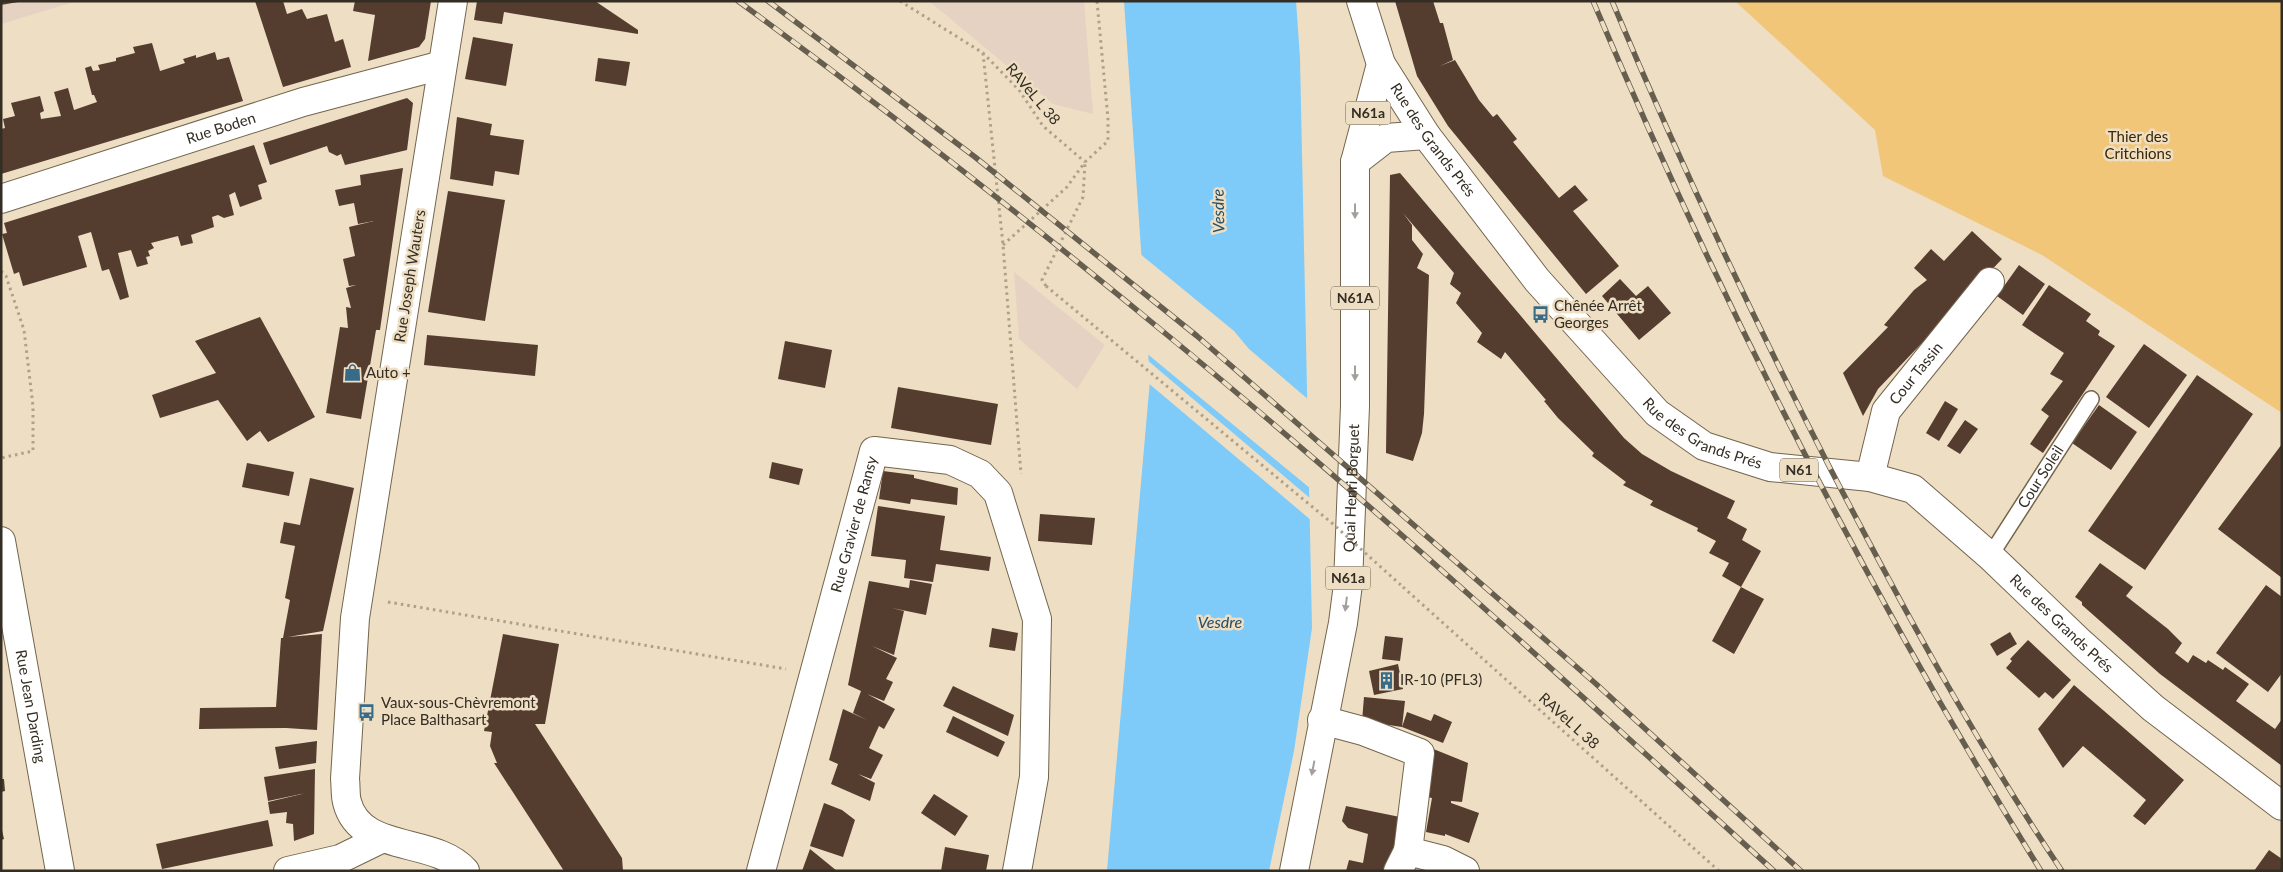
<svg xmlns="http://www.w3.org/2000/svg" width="2283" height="872" viewBox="0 0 2283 872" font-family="Lato,sans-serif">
<rect width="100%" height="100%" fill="#eedec3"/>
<path fill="#e6d2c3" d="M1,1H77L1,24Z
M929,1H1084L1093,114L1053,104Z
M1014,272L1105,345L1077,389L1019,339Z"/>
<path fill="#f1c679" d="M1735,1H2282V413L2042,255L1883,176L1875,130Z"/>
<path fill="#7ecaf8" d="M1124,1H1296L1300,58L1312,628L1294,751L1269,871H1107L1150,380Z"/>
<path fill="#eedec3" d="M1139,253L1234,331L1249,349L1309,400L1311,489L1145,352Z
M1146,359L1311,499L1312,521L1147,382Z"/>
<path fill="#543c2f" d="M1,1H18V2L1,5Z
M255,1H283L287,14L302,9L307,19L327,14L335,42L343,39L351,67L283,87Z
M355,1H431L425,39L419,47L368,61L375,15L353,11Z
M477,1H595L638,30V34L504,12L502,24L474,20Z
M1395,1H1433L1440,23H1443L1453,60L1440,66L1455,60L1479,100L1493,117L1497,114L1517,139L1513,142L1559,198L1575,185L1588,200L1573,211L1619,266L1586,294L1448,126L1417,76Z
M473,37L513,44L506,86L465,79Z
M152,43L160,71L185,63L183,59L196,55V58L215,52L217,60L229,57L243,101L1,174V129L5,128L3,119L15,116L11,103L40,96L44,111L40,113L41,119L61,116L54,92L68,88L74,110L97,102L94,95H92L85,68L91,66L93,71L100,70L98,65L116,61V58L135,53L133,47Z
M598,58L630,62L626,86L595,81Z
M407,98L413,103L407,150L345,165L341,154L337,156L329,152L327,146L270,165L263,143Z
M457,117L492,124L490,135L524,140L519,175L495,171L493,186L450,179Z
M254,145L267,182L258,185L262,199L240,207L235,192L229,195L234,215L224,218L218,215L212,217L214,227L191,235L193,243L181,246L178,236L151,243L154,248L148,251L150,256L146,257L148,264L137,267L131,250L118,253L129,297L120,300L109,269L102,271L91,232L78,236L87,267L23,286L19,272L14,274L2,234L7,233L4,223Z
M403,168L380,330H376L361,419L326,413L340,327L348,328L346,307L351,308L346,288L356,285L349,286L343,259L355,256L349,227L374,221L358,224L354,203L339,206L335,190L361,185L360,175Z
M1400,173L1624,438L1642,454L1671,471L1735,501L1727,518L1747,529L1742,540L1761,551L1741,587L1722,576L1729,563L1709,553L1716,541L1697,531L1698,528L1650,505L1653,501L1623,485L1626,482L1592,456L1594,453L1558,418L1544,401L1546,400L1505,352L1501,359L1477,342L1482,333L1456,303L1461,293L1450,284L1454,273L1403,213L1412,225V240L1423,254L1417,268L1429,275L1424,414L1422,433L1413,461L1386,453L1390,175Z
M448,191L505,200L485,321L428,312Z
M1972,231L2002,259L1878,389L1863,416L1843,373L1888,327L1884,325L1914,290L1927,280L1914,268L1931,249L1944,261Z
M2019,265L2045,284L2023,315L1997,296Z
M1620,279L1636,296L1648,286L1671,313L1639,340L1602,296Z
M2049,285L2091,314L2086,321L2100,331L2098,335L2115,346L2043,453L2030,444L2049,416L2041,410L2063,381L2050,374L2064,353L2022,325Z
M260,317L315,417L268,442L260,431L247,441L218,400L160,418L152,395L216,373L195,341Z
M427,335L538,345L535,376L424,365Z
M785,341L832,350L825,388L778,379Z
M2144,344L2187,375L2149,428L2106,397Z
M2197,375L2253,414L2145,570L2088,531Z
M898,387L998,404L991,445L891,428Z
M1945,401L1958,409L1939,441L1926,433Z
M2099,405L2137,432L2111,470L2072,443Z
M1965,420L1978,429L1960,454L1947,446Z
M2282,444V578L2218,529Z
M772,462L803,469L799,485L769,478Z
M247,463L294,472L289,496L242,487Z
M883,471L914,475V478L958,488L957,505L911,499L910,504L879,499Z
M310,478L354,488L323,631L288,637L322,634L317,730L286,728L199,729L200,708L276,707L281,638H283L290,600L285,598L295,546L280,543L284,522L300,525Z
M878,506L945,516L940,550L991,557L989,571L936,564L933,582L904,578L906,560L871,556Z
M1040,514L1095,518L1092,545L1038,541Z
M2100,563L2133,587L2126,596L2168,629L2182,643L2175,653L2188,663L2193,655L2206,663L2208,660L2223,670L2225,667L2249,684L2236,701L2275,729L2282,719V766L2160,674L2082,605V602L2075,597Z
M910,580L932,584L926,615L892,608L904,611L894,655L872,646L897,658L886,679L893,682L884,701L867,694L895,709L884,729L879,726L869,748L883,755L871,779L858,774L875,783L870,801L831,784L838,764L829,760L843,709L867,720L853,713L861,691L848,685L869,581L909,588Z
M2266,585L2282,597V673L2268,692L2216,653Z
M1741,587L1764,599L1734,654L1712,641Z
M992,628L1018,633L1015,651L989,647Z
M2010,632L2017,644L1997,656L1990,644Z
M503,634L559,644L545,724H535L622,858L623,871H564L494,763H497L490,746L492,732L484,731Z
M1385,636L1403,638L1400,661L1382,659Z
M2028,640L2071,680L2053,699L2045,692L2039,698L2006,668L2012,661L2010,659Z
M1398,664L1403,689L1374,695L1369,671Z
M2074,685L2184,780L2145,825L2133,816L2146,800L2083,746L2063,768L2038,729Z
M953,686L1014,715L1008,736L943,706Z
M1364,697L1405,701L1402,727L1407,712L1431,721L1434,714L1452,722L1443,743L1402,727L1362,721Z
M953,716L1005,742L998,757L946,732Z
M317,741L316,763L279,769L275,747Z
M1431,748L1468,763L1462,802L1451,801V803L1479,813L1469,843L1445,834V836L1426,832L1432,798L1426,797Z
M315,769L314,834L294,841L293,824L286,823L287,812L270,814L268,802L306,793L268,801L264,777Z
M1,779H4L5,791L1,792Z
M934,794L968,816L955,836L921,813Z
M824,803L842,810L855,820L843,857L810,846Z
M1346,806L1400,817L1389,871H1346L1349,860L1363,863L1368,834L1348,828L1342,821Z
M268,820L273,846L162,869L156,844Z
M1,826L4,839L1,840Z
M945,847L989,855L986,871H941Z
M810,849L837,871H802Z
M2269,850L2282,859V871H2254Z"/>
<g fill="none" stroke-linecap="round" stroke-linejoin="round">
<defs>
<g id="service">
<path id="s1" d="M1990,556L2091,399"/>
</g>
<g id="minor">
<path d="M453,1L355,618L345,779C346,787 345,795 347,802C360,854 434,836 465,871"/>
<path id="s2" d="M1,199L303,102L442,65"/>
<path id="s3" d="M1870,477L1886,411L1990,282"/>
<path id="s4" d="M1,541L60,871"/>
<path d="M1322,720L1363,731L1420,753L1408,851"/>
<path d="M288,871L340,859L381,839"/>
<path id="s5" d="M761,871L874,451L950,460L980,474L998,493L1037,619L1034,777L1017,871"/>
<path d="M1398,871L1408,851L1443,860L1465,871"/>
</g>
<g id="primary">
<path id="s6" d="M1381,64L1426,135L1537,280L1657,413L1704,446L1770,467L1870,477L1913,489L1990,556L2082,644L2153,708L2282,806"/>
<path d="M1355,162L1386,138L1426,135"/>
<path id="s7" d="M1294,871L1343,623L1348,584L1355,406V162L1381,64L1361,1"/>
</g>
</defs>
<use href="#service" stroke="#73654d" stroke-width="18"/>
<use href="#minor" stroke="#73654d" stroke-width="30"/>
<use href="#primary" stroke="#73654d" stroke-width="30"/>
<path stroke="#aea18c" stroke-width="3" stroke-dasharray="2.5 4" stroke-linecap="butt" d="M900,1L983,53L1019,90L1043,126L1085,162
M983,53L1003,245L1021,474
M1003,245L1067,187L1085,162L1108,141V119L1097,1
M1,271L6,276L24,330L33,406V451L1,458
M1046,286L1042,280L1083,197L1085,163
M1403,587L1719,871
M388,602L786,669"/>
<use href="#service" stroke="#fff" stroke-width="15"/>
<use href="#minor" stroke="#fff" stroke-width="28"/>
<use href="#primary" stroke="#fff" stroke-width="28"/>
<defs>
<path id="rail" d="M738,1C890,112 1038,228 1183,348C1386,516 1580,694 1774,871
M768,1L975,157L1197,336L1595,683L1801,871
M1593,1C1721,303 1868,593 2041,871
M1612,1C1679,161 1752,316 1831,470C1902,606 1976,743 2062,871"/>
</defs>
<use href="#rail" stroke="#665e4f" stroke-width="5.5"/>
<use href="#rail" stroke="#eedec3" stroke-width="4" stroke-dasharray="11" stroke-linecap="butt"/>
<path stroke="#aea18c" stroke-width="3" stroke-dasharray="2.5 4" stroke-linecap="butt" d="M1046,286L1333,524L1403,587"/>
</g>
<defs><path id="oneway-solid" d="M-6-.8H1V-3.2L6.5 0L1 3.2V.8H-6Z" transform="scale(1.25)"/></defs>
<g fill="#a3a09c">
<use href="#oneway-solid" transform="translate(1355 211) rotate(90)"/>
<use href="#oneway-solid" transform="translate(1355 373) rotate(90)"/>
<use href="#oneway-solid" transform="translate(1346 604) rotate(97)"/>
<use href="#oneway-solid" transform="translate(1313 768) rotate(101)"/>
</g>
<defs>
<symbol id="bus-bare" viewBox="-9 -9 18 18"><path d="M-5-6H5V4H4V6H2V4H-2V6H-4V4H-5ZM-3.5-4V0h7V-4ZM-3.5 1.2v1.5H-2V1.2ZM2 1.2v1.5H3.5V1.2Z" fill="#376b88" stroke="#eedec3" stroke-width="2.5" paint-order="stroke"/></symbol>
<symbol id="shop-bare" viewBox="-9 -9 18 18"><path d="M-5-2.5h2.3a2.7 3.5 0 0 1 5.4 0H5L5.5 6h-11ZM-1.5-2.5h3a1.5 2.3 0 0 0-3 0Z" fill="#376b88" stroke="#eedec3" stroke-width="2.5" paint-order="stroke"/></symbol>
<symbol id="building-bare" viewBox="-9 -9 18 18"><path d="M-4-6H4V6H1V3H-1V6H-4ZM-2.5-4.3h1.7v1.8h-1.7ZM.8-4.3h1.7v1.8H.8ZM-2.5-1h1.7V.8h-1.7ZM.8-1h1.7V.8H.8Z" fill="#376b88" stroke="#eedec3" stroke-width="2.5" paint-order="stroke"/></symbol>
</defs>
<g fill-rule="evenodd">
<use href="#bus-bare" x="1528" y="302" width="25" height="25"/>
<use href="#shop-bare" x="340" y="360" width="25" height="25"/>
<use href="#building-bare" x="1374" y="668" width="25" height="25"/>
<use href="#bus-bare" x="354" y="700" width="25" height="25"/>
</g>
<g text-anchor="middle" stroke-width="5" stroke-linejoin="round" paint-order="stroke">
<g fill="#eedec3" stroke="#6b6253" stroke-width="1">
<rect x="1345.5" y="101.5" width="45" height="23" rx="4"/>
<rect x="1331" y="286.5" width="48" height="23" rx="4"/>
<rect x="1780" y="458.5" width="38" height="23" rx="4"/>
<rect x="1325.5" y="566.5" width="45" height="23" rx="4"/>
</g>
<g font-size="14" font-weight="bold" fill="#332d23">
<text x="1368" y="118">N61a</text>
<text x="1355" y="303">N61A</text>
<text x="1799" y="475">N61</text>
<text x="1348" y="583">N61a</text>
</g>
<g font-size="15" fill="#332d23" stroke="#eedec3">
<text transform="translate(1033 94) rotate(50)" y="5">RAVeL L 38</text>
<text dy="5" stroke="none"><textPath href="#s2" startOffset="231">Rue Boden</textPath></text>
<text dy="5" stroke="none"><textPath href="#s6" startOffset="92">Rue des Grands Prés</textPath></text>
<text transform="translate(410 276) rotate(-81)" y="5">Rue Joseph Wauters</text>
<text dy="5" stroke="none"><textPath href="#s3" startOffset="116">Cour Tassin</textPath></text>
<text dy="5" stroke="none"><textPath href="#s6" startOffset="496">Rue des Grands Prés</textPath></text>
<text dy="5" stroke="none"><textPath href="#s1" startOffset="94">Cour Soleil</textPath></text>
<text dy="5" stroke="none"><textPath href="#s7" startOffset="388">Quai Henri Borguet</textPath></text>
<text dy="5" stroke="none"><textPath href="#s5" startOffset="359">Rue Gravier de Ransy</textPath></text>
<text dy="5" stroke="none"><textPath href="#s6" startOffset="918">Rue des Grands Prés</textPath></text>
<text dy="5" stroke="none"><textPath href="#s4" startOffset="168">Rue Jean Darding</textPath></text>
<text transform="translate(1569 721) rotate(42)" y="5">RAVeL L 38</text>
</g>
<g font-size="15" fill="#3b2700" stroke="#eedec3">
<text x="2138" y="142">Thier des<tspan x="2138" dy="17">Critchions</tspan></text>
</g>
<g font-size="15" fill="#332d23" stroke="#eedec3" text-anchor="start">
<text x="1554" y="311">Chênée Arrêt<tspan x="1554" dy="17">Georges</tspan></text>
<text x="366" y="378">Auto +</text>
<text x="1400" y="685">IR-10 (PFL3)</text>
<text x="381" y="708">Vaux-sous-Chèvremont<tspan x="381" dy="17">Place Balthasart</tspan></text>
</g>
<g font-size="16" font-style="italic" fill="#234d65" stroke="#eedec3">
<text transform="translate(1218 211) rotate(-91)" y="6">Vesdre</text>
<text x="1220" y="628">Vesdre</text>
</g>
</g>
<rect width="2283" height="872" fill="none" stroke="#332d23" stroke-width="5"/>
</svg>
